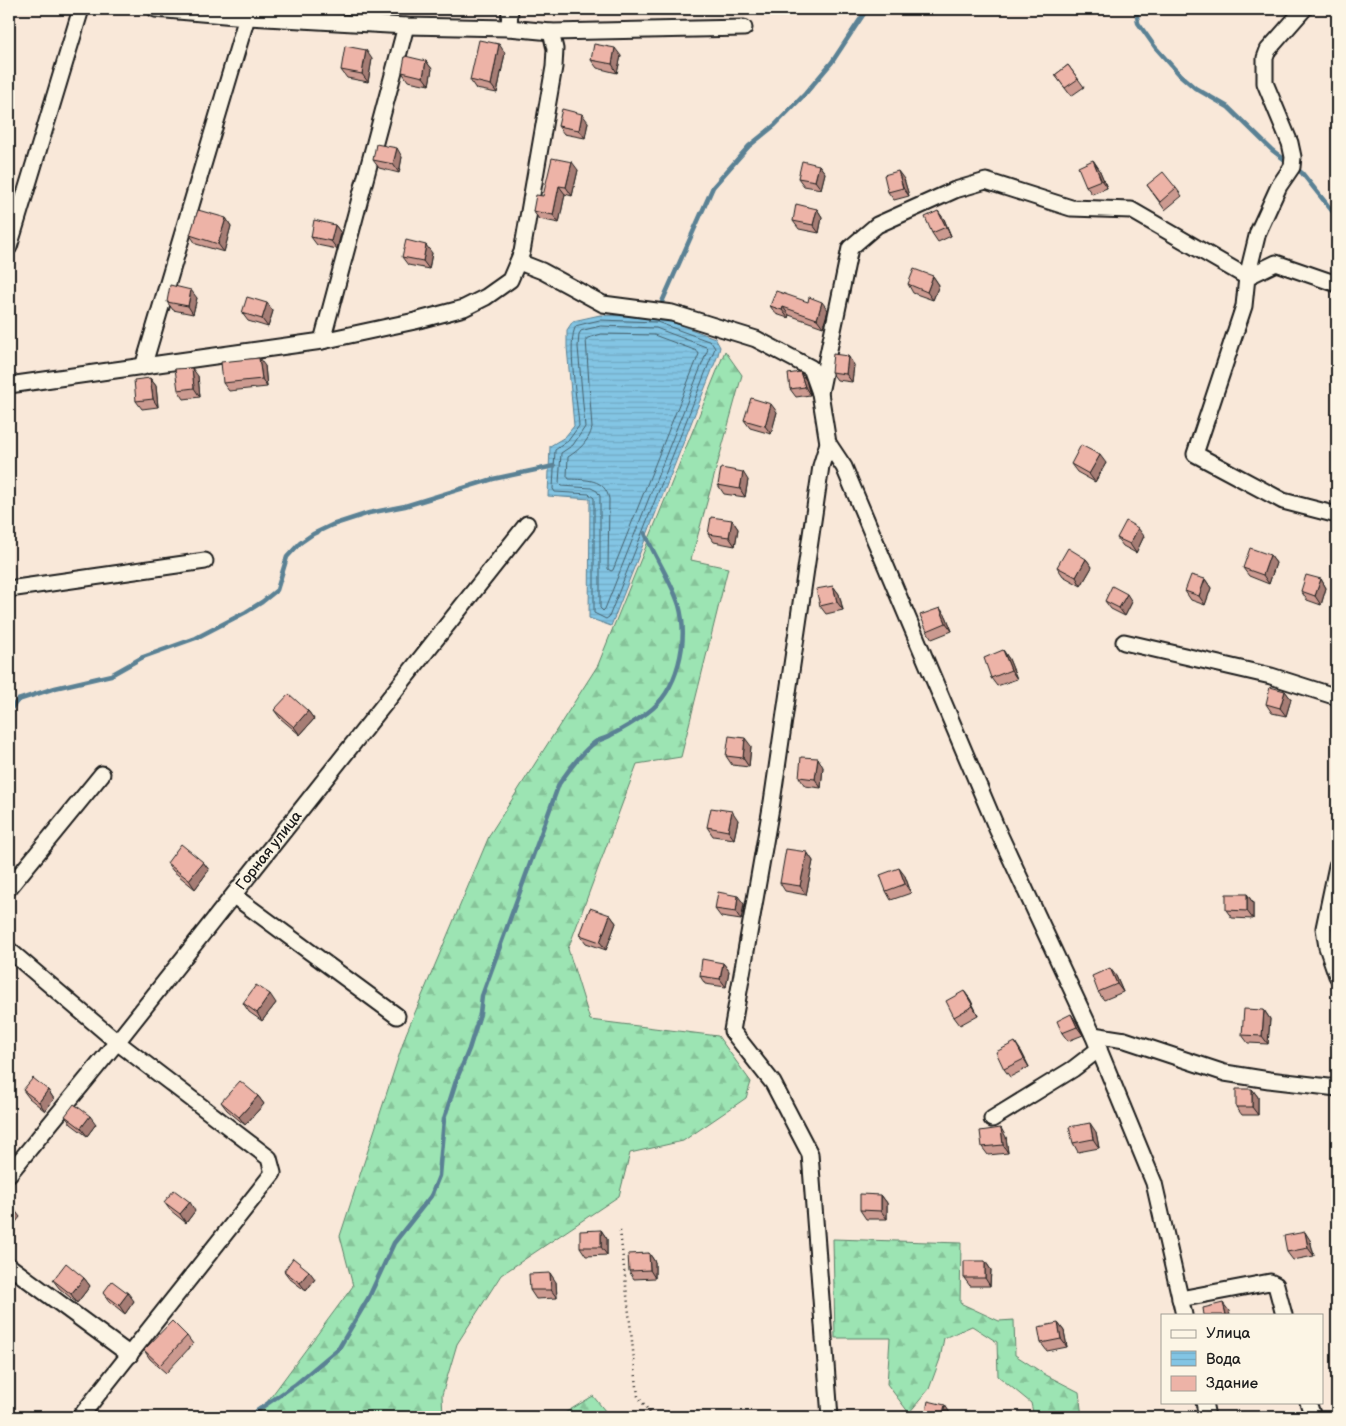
<svg xmlns="http://www.w3.org/2000/svg" width="1346" height="1426" viewBox="0 0 1346 1426" font-family="'Balsamiq Sans',sans-serif">
<defs>
<pattern id="forest-firs" width="22" height="20" patternUnits="userSpaceOnUse" patternTransform="scale(1.25)"><rect width="22" height="20" fill="#9ce4b3"/><path d="M5 1l3.5 6h-7zM16 11l3.5 6h-7z" fill="#86c399"/></pattern>
<pattern id="water-rules" width="6" height="5" patternUnits="userSpaceOnUse" patternTransform="scale(1.25)"><rect width="6" height="5" fill="#83c5e4"/><path d="M0 2.5h6" fill="none" stroke="#71a9c3"/></pattern>
</defs>
<rect width="100%" height="100%" fill="#f9e8d9"/>
<filter id="ink" filterUnits="userSpaceOnUse"><feTurbulence type="fractalNoise" baseFrequency=".02" numOctaves="2"/><feDisplacementMap in="SourceGraphic" scale="10" xChannelSelector="R" yChannelSelector="G"/><feConvolveMatrix kernelMatrix="1 2 1 2 8 2 1 2 1" color-interpolation-filters="sRGB"/></filter>
<g filter="url(#ink)">
<path fill="url(#forest-firs)" stroke="#5c8068" d="M725,351L742,375L691,560L728,568L681,757L637,764L568,949L590,1020L718,1036L751,1082L746,1098L683,1141L630,1153L619,1196L501,1275L457,1344L442,1395L443,1417H256L353,1286L340,1236L406,1034L490,834L598,665Z
M833,1239L961,1243L960,1303L999,1321L1014,1320L1015,1355L1046,1375L1079,1392L1082,1417H1034L1031,1403L998,1376L997,1342L972,1326L944,1338L940,1359L929,1389L909,1413L887,1384L890,1338H835Z
M593,1396L610,1417H558Z"/>
<path fill="url(#water-rules)" stroke="#5a8194" d="M600,315L658,317L715,338L720,347L718,355L611,626L589,618L590,499L548,496L550,446L565,437L574,426L567,347V330L573,321Z"/>
<g fill="none" stroke-linecap="round" stroke-linejoin="round">
<path stroke="#45606c" stroke-width="1" d="M600,320L657,322L711,342L715,348L609,617L606,619L594,613V498L589,494L555,492L553,489L555,450L568,441L579,426C578,406 566,340 576,326Z
M601,326L656,328L706,347L708,349L605,609L603,611L600,608V496L597,491L591,488L562,486L559,483L561,453L573,445L585,427L578,347L579,334L581,331Z
M602,334L654,335L697,351L699,354L613,570L611,571L608,569L609,499C605,478 586,480 569,479L567,476L568,457C579,450 589,441 592,428L586,339Z"/>
<path stroke="#5a8194" stroke-width="4.5" d="M1136,9L1138,23L1143,30L1155,47L1180,75L1195,88L1228,107L1272,150L1302,173L1337,217
M662,302L713,187L749,146L775,125L805,94L832,62L867,9
M9,711L18,700L55,688L111,675L143,657L196,638L246,612L262,602L277,590L287,557L300,543L313,534L332,525L369,513L405,506L493,479L554,466
M248,1417L296,1384L339,1348L369,1297L394,1243L431,1196L439,1176L444,1119L456,1081L469,1049L480,1014L482,996L559,784C568,771 583,750 597,741C602,739 607,738 611,735C623,729 636,721 647,713C678,691 689,641 679,605C671,580 655,558 645,533"/>
<defs>
<g id="minor">
<path d="M155,9L247,17L406,26L509,28L551,32L744,28"/>
<path d="M1304,9L1268,50L1265,58V83L1290,143L1293,157L1292,167L1279,186L1258,232L1247,277L1244,306L1195,454L1283,501L1337,515"/>
<path d="M509,28L510,9"/>
<path d="M9,247L81,9"/>
<path d="M519,262L542,271L603,304L672,313L756,339L811,368L820,393"/>
<path d="M322,341L406,26"/>
<path d="M143,367L247,17"/>
<path d="M9,385L322,341L415,321L464,308L486,297L510,280L522,252L554,67L555,49L551,32"/>
<path d="M828,443L844,467L997,829L1093,1035L1154,1183L1184,1315"/>
<path d="M9,589L205,561"/>
<path d="M1124,642L1271,676L1337,697"/>
<path d="M1337,866L1324,928L1327,947L1337,976"/>
<path d="M9,888L102,774"/>
<path d="M234,896L397,1016"/>
<path d="M9,950L117,1042L269,1158L273,1173L80,1417"/>
<path d="M1093,1035L1125,1040L1225,1073L1269,1080L1337,1088"/>
<path d="M992,1119L1073,1069L1099,1049"/>
<path id="s1" d="M9,1174L117,1042L527,524"/>
<path d="M9,1266L130,1355"/>
<path d="M1180,1299L1270,1282L1276,1285L1284,1315"/>
<path d="M1204,1402L1207,1417"/>
<path d="M1308,1402L1313,1417"/>
<path d="M830,1417L810,1154L773,1083L732,1031L772,802L821,466L828,443L820,393L850,248L877,225L955,190L986,181L1071,208L1131,210L1247,277L1276,263L1337,284"/>
</g>
</defs>
<use href="#minor" stroke="#1c1c1c" stroke-width="19"/>
<path stroke="#1c1c1c" stroke-width="2.5" stroke-dasharray="1 4" stroke-linecap="butt" d="M620,1231L638,1396L653,1417"/>
<use href="#minor" stroke="#fcf5e5" stroke-width="15"/>
</g>
<path fill="#cc9a90" stroke="#1c1c1c" d="M505,53L497,93L476,89L470,80Z
M621,56L617,73L597,68L591,60Z
M372,59L368,82L347,78L341,70Z
M426,61L432,69L429,85L408,81L402,72Z
M1068,65L1084,87L1071,96L1055,75Z
M588,122L585,138L564,134L558,126Z
M402,157L399,173L379,168L373,160Z
M1093,160L1099,169L1107,188L1092,194L1086,186Z
M819,165L825,173L821,189L804,186L798,178Z
M578,170L572,196L565,194L559,223L539,219L533,211L543,196Z
M904,179L909,196L894,200L888,192Z
M1147,185L1176,188L1182,196L1165,210Z
M817,209L822,217L819,233L799,229L793,221Z
M226,218L231,226L224,252L196,244L190,235Z
M944,219L951,236L938,242L932,233Z
M335,225L341,233L337,249L317,245L311,237Z
M432,253L429,269L408,265L402,257Z
M933,276L939,285L933,300L913,293L908,284Z
M197,298L193,314L173,310L167,302Z
M770,306L828,310L823,327L789,315L788,318L776,314Z
M273,311L268,327L248,321L242,313Z
M848,356L854,365L852,382L837,380L831,372Z
M265,366L267,387L229,391L223,383Z
M800,372L806,380L810,395L796,397L790,389Z
M198,376L200,397L184,399L178,390Z
M150,378L156,386L158,407L142,409L136,401Z
M777,412L771,434L750,428L744,420Z
M1106,463L1095,482L1077,472L1071,464Z
M748,480L745,497L724,494L718,485Z
M732,520L738,529L735,546L714,542L708,534Z
M1144,536L1136,553L1123,546L1117,538Z
M1270,555L1276,563L1269,584L1249,576L1243,568Z
M1086,559L1092,567L1081,586L1063,576L1057,567Z
M1205,579L1211,588L1205,605L1191,600L1185,591Z
M1321,579L1326,588L1321,605L1307,600L1301,591Z
M833,586L839,594L843,610L826,614L820,606Z
M1105,601L1132,602L1125,616L1111,609Z
M946,616L952,631L932,639L927,631Z
M1003,650L1009,659L1017,679L997,686L991,678Z
M1337,655V678L1332,671Z
M1285,691L1291,699L1286,716L1272,713L1266,704Z
M274,710L308,711L314,719L300,735L280,718Z
M751,746L749,767L732,765L726,756Z
M823,767L821,788L805,786L799,777Z
M738,820L734,839L713,836L707,827Z
M807,852L813,861L806,895L785,891L780,883Z
M203,862L209,870L195,889L173,871L167,863Z
M905,876L911,893L891,900L886,891Z
M1247,894L1253,903V919L1232,918L1226,910Z
M744,904L741,920L721,917L715,909Z
M610,915L616,923L606,950L586,943L580,935Z
M723,963L729,971L726,987L705,984L700,976Z
M1116,976L1123,992L1104,1000L1098,992Z
M964,991L970,999L978,1015L960,1025L954,1017Z
M243,1003H276L262,1021L249,1012Z
M1264,1010L1270,1019L1268,1044L1248,1043L1242,1035Z
M1077,1023L1083,1035L1068,1041L1062,1033Z
M1021,1051L1029,1067L1010,1077L1004,1069Z
M1252,1089L1258,1097V1115H1242L1236,1107Z
M23,1090H48L54,1099L45,1111L29,1098Z
M258,1096L264,1104L245,1125L227,1110L221,1102Z
M65,1116L96,1124L87,1136L71,1124Z
M1096,1132L1099,1148L1078,1152L1073,1143Z
M1006,1137L1008,1153L988,1155L982,1147Z
M881,1195L887,1203V1219H866L860,1210Z
M164,1202L195,1211L186,1223L170,1210Z
M601,1230L607,1239V1255L586,1256L580,1247Z
M1310,1240L1314,1256L1293,1260L1287,1252Z
M649,1253L655,1262V1278L634,1279L629,1271Z
M985,1261L991,1270L990,1286H970L964,1278Z
M284,1271L315,1279L306,1291L290,1279Z
M84,1278L90,1286L77,1303L59,1288L53,1280Z
M556,1282L557,1298L536,1299L530,1290Z
M103,1293L134,1301L125,1314L109,1301Z
M1058,1323L1064,1331L1067,1347L1047,1351L1041,1343Z
M187,1336L193,1344L166,1373L150,1359L144,1350Z"/>
<path fill="#a67d75" stroke="#1c1c1c" d="M499,44L505,53L497,93L491,85Z
M615,48L621,56L617,73L612,64Z
M366,50L372,59L368,82L362,74Z
M426,61L432,69L429,85L423,77Z
M582,114L588,122L585,138L579,130Z
M397,148L402,157L399,173L393,164Z
M1093,160L1099,169L1107,188L1101,180Z
M572,162L578,170L572,196L566,187Z
M819,165L825,173L821,189L815,181Z
M898,171L904,179L909,196L903,188Z
M559,186L565,194L559,223L553,215Z
M817,209L822,217L819,233L813,225Z
M938,211L944,219L951,236L946,227Z
M226,218L231,226L224,252L218,244Z
M335,225L341,233L337,249L331,241Z
M426,245L432,253L429,269L423,261Z
M933,276L939,285L933,300L927,292Z
M191,290L197,298L193,314L188,306Z
M822,302L828,310L823,327L817,319Z
M267,303L273,311L268,327L262,319Z
M783,307L789,315L788,318L782,310Z
M848,356L854,365L852,382L846,374Z
M259,358L265,366L267,387L262,379Z
M192,368L198,376L200,397L194,388Z
M800,372L806,380L810,395L805,387Z
M150,378L156,386L158,407L153,399Z
M771,404L777,412L771,434L765,426Z
M1100,455L1106,463L1095,482L1089,474Z
M743,472L748,480L745,497L740,489Z
M732,520L738,529L735,546L729,537Z
M1138,528L1144,536L1136,553L1130,544Z
M1270,555L1276,563L1269,584L1263,575Z
M1086,559L1092,567L1081,586L1076,577Z
M1205,579L1211,588L1205,605L1199,596Z
M1321,579L1326,588L1321,605L1315,596Z
M833,586L839,594L843,610L837,602Z
M1127,594L1132,602L1125,616L1119,608Z
M940,608L946,616L952,631L946,623Z
M1003,650L1009,659L1017,679L1011,670Z
M1285,691L1291,699L1286,716L1280,708Z
M308,711L314,719L300,735L294,727Z
M745,738L751,746L749,767L743,758Z
M818,758L823,767L821,788L815,779Z
M732,811L738,820L734,839L728,831Z
M807,852L813,861L806,895L800,886Z
M203,862L209,870L195,889L189,880Z
M899,868L905,876L911,893L905,884Z
M1247,894L1253,903V919L1247,911Z
M738,896L744,904L741,920L736,912Z
M610,915L616,923L606,950L600,942Z
M723,963L729,971L726,987L720,979Z
M1110,968L1116,976L1123,992L1117,984Z
M964,991L970,999L978,1015L973,1006Z
M270,994L276,1003L262,1021L257,1013Z
M1264,1010L1270,1019L1268,1044L1262,1036Z
M1071,1014L1077,1023L1083,1035L1077,1027Z
M1015,1042L1021,1051L1029,1067L1024,1059Z
M1252,1089L1258,1097V1115L1252,1107Z
M48,1090L54,1099L45,1111L39,1102Z
M258,1096L264,1104L245,1125L239,1117Z
M90,1116L96,1124L87,1136L81,1128Z
M1090,1123L1096,1132L1099,1148L1093,1139Z
M1001,1128L1006,1137L1008,1153L1003,1145Z
M881,1195L887,1203V1219L881,1211Z
M190,1202L195,1211L186,1223L180,1214Z
M14,1209L20,1217L9,1231V1216Z
M601,1230L607,1239V1255L601,1247Z
M1305,1232L1310,1240L1314,1256L1308,1248Z
M649,1253L655,1262V1278L650,1270Z
M985,1261L991,1270L990,1286L985,1278Z
M309,1271L315,1279L306,1291L300,1283Z
M550,1273L556,1282L557,1298L551,1290Z
M84,1278L90,1286L77,1303L71,1294Z
M128,1293L134,1301L125,1314L119,1305Z
M1223,1303L1229,1311L1230,1315H1226Z
M1058,1323L1064,1331L1067,1347L1061,1339Z
M945,1405L950,1413V1417H942Z"/>
<path fill="#edb3a7" stroke="#1c1c1c" d="M479,40L499,44L491,85L470,80Z
M594,44L615,48L612,64L591,60Z
M345,46L366,50L362,74L341,70Z
M405,56L426,61L423,77L402,72Z
M1068,65L1078,79L1065,88L1055,75Z
M562,109L582,114L579,130L558,126Z
M376,144L397,148L393,164L373,160Z
M552,158L572,162L566,187L559,186L553,215L533,211L536,195L543,196Z
M1093,160L1101,180L1086,186L1078,167Z
M802,161L819,165L815,181L798,178Z
M898,171L903,188L888,192L884,175Z
M1163,172L1176,188L1160,202L1147,185Z
M796,204L817,209L813,225L793,221Z
M198,210L226,218L218,244L190,235Z
M938,211L946,227L932,233L925,217Z
M314,220L335,225L331,241L311,237Z
M406,240L426,245L423,261L402,257Z
M914,269L933,276L927,292L908,284Z
M170,285L191,290L188,306L167,302Z
M776,291L808,302L809,297L822,302L817,319L783,307L782,310L770,306Z
M247,297L267,303L262,319L242,313Z
M833,354L848,356L846,374L831,372Z
M259,358L262,379L223,383L221,362Z
M192,368L194,388L178,390L175,369Z
M800,372L805,387L790,389L788,374Z
M150,378L153,399L136,401L134,380Z
M751,398L771,404L765,426L744,420Z
M1081,445L1100,455L1089,474L1071,464Z
M721,468L743,472L740,489L718,485Z
M711,517L732,520L729,537L708,534Z
M1126,521L1138,528L1130,544L1117,538Z
M1068,548L1086,559L1076,577L1057,567Z
M1250,548L1270,555L1263,575L1243,568Z
M1191,575L1205,579L1199,596L1185,591Z
M1306,575L1321,579L1315,596L1301,591Z
M833,586L837,602L820,606L816,589Z
M1112,586L1127,594L1119,608L1105,601Z
M940,608L946,623L927,631L920,615Z
M1003,650L1011,670L991,678L984,658Z
M1336,655H1337V672L1332,671Z
M1270,687L1285,691L1280,708L1266,704Z
M289,694L308,711L294,727L274,710Z
M729,736L745,738L743,758L726,756Z
M801,757L818,758L815,779L799,777Z
M711,808L732,811L728,831L707,827Z
M181,844L203,862L189,880L167,863Z
M786,849L807,852L800,886L780,883Z
M899,868L905,884L886,891L880,875Z
M718,892L738,896L736,912L715,909Z
M1226,894H1247V911L1226,910Z
M590,908L610,915L600,942L580,935Z
M702,959L723,963L720,979L700,976Z
M1110,968L1117,984L1098,992L1092,976Z
M256,985L270,994L257,1013L243,1003Z
M964,991L973,1006L954,1017L946,1001Z
M1244,1009L1264,1010L1262,1036L1242,1035Z
M1071,1014L1077,1027L1062,1033L1057,1021Z
M1015,1042L1024,1059L1004,1069L996,1052Z
M33,1078L48,1090L39,1102L23,1090Z
M240,1081L258,1096L239,1117L221,1102Z
M1236,1089H1252V1107H1236Z
M74,1104L90,1116L81,1128L65,1116Z
M1090,1123L1093,1139L1073,1143L1069,1127Z
M1001,1128L1003,1145L982,1147L980,1131Z
M174,1190L190,1202L180,1214L164,1202Z
M860,1194L881,1195V1211L860,1210Z
M9,1205L14,1209L9,1216Z
M601,1230V1247H580V1231Z
M1305,1232L1308,1248L1287,1252L1284,1236Z
M649,1253L650,1270L629,1271L628,1254Z
M293,1258L309,1271L300,1283L284,1271Z
M964,1261H985V1278H964Z
M66,1263L84,1278L71,1294L53,1280Z
M550,1273L551,1290H530L529,1274Z
M112,1281L128,1293L119,1305L103,1293Z
M1223,1303L1226,1315H1204L1203,1308Z
M172,1321L187,1336L160,1365L144,1350Z
M1058,1323L1061,1339L1041,1343L1038,1327Z
M928,1401L945,1405L942,1417H925Z"/>
</g>
<g text-anchor="middle" stroke-width="4.5" stroke-linejoin="round" paint-order="stroke">
<g font-size="15" fill="#1c1c1c" stroke="#fcf5e5">
<text dy="5" stroke="none"><textPath href="#s1" startOffset="415">Горная улица</textPath></text>
</g>
</g>
<rect width="1346" height="1426" fill="none" stroke="#fcf5e5" stroke-width="30"/>
<rect x="15" y="15" width="1316" height="1396" fill="none" stroke="#1c1c1c" stroke-width="2" filter="url(#ink)"/>
<rect x="1161" y="1314" width="162" height="90" fill="#fcf5e5" stroke="#a29e95"/>
<rect x="1171" y="1330" width="25" height="8" fill="#fcf5e5" stroke="#a29e95"/>
<text x="1206" y="1338" font-size="15" fill="#1c1c1c">Улица</text>
<rect x="1171" y="1351" width="25" height="15" fill="url(#water-rules)" stroke="#a29e95"/>
<text x="1206" y="1364" font-size="15" fill="#1c1c1c">Вода</text>
<rect x="1171" y="1376" width="25" height="15" fill="#edb3a7" stroke="#a29e95"/>
<text x="1206" y="1388" font-size="15" fill="#1c1c1c">Здание</text>
</svg>
